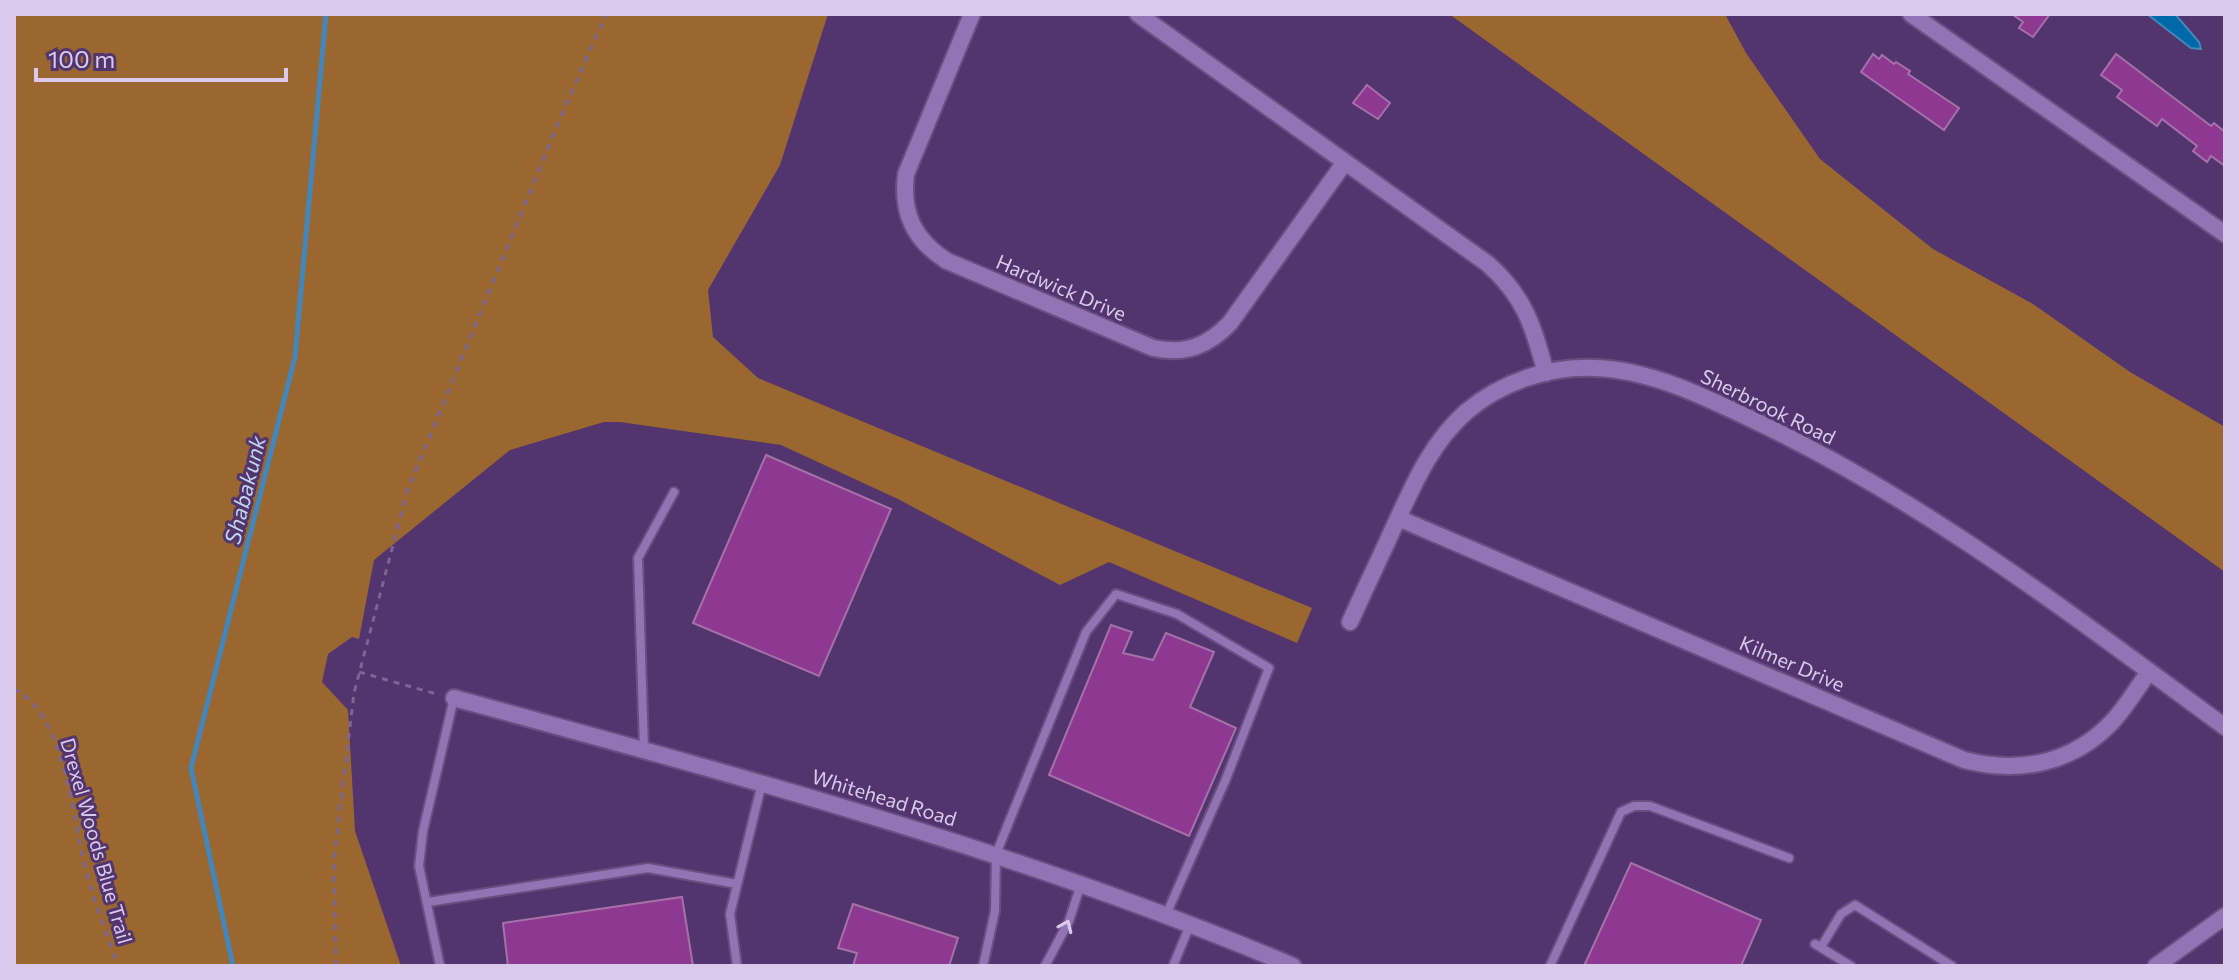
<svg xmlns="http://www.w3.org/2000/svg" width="2239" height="980" viewBox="0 0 2239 980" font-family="Commissioner,sans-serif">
<rect width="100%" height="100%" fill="#52356f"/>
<path fill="#9a6730" d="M14,14H828L780,165L708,290L713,337L758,378L1312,608L1297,643L1109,562L1060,585L898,499L781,445L620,422H604L510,450L374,560L359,639L352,637L328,654L322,682L348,710L355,831L401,966H14Z
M1449,14H1725L1746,53L1820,159L1933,249L2033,304L2130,372L2225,427V572Z"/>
<path fill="#0169a8" stroke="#4286bc" stroke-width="2" d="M2147,14H2175L2199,42L2201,49L2191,48Z"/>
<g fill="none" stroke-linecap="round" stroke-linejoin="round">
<path stroke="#4286bc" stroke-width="5" d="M233,966L191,768L295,357L326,14"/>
</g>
<path fill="#8d3891" stroke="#a671a8" stroke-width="2" d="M2012,14H2050L2033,37L2019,28L2023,22Z
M1873,54L1879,59L1882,55L1894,64L1896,62L1910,71L1908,74L1959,108L1944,130L1861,72Z
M2116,54L2211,126L2214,123L2225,132V166L2211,156L2207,162L2193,151L2197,146L2162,119L2157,126L2117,97L2122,90L2101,75Z
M1367,85L1390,103L1378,119L1353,103Z
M766,455L891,509L819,676L693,623Z
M1111,625L1132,632L1123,653L1153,660L1166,633L1214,652L1190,707L1236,728L1189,836L1049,775Z
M1631,863L1761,920L1741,966H1584Z
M682,897L693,966H508L503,923Z
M853,904L958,938L949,966H853L857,953L838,948Z"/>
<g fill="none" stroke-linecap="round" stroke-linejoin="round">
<defs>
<path id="lane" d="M644,749L638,558L674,492
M428,902L648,868L737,884
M1815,944L1851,966
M1821,947L1841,914L1855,905L1952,966
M440,966L419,866L423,831L454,698
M737,966L730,914L762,783
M983,966L995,911L996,854L1086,632L1116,594L1177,614L1269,668L1226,779L1166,915
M1045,966L1069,921L1081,884
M1173,966L1190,925
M1550,966L1621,812L1634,806H1650L1789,858"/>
<path id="street" d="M972,14L906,174C901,213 914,240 947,261L1153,348C1185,355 1208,346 1230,323L1345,162L1138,14
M1911,14L2225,234
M1345,162L1488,264C1525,297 1533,326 1546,373
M1398,518L1964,760C2019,774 2072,764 2112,722C2126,707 2137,688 2149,672
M1350,622C1364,591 1379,560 1393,529C1413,486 1430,444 1466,412C1501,382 1549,366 1595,368C1649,370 1701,395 1749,418C1922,499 2072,615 2225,727
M454,698C739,776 1020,851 1293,966
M2156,966L2225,916"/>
</defs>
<use href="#lane" stroke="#684f80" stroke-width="12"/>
<use href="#street" stroke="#684f80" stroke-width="20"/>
<path stroke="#7d6597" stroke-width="3" stroke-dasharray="6 6" stroke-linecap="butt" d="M359,672L440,695
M14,689C65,714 72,816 85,866C93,900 107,933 118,966
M336,966L334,860L354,693L407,492L562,114L606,14"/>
<use href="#lane" stroke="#9273b3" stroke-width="8"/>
<use href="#street" stroke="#9273b3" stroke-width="16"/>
</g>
<defs><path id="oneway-chevron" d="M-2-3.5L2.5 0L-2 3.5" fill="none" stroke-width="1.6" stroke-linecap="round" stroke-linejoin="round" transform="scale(2)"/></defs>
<use stroke="#d9caec" href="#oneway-chevron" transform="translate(1066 926) rotate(-66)"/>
<g text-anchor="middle" stroke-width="6" stroke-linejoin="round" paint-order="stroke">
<g font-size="20" fill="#d9caec" stroke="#52356f">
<text transform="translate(1061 288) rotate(23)" y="7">Hardwick Drive</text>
<text transform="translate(1768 407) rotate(26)" y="7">Sherbrook Road</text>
<text transform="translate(1792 664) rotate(23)" y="7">Kilmer Drive</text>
<text transform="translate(884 798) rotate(17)" y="7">Whitehead Road</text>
<text transform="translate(96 841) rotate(74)" y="7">Drexel Woods Blue Trail</text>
</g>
<g font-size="22" font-style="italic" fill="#c0d7eb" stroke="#52356f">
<text transform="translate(245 490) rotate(-76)" y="8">Shabakunk</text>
</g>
</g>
<rect width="2239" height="980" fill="none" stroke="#d9caec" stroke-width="32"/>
<path d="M36 68v12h250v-12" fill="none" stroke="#d9caec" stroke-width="4"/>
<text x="48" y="68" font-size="24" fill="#d9caec" stroke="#52356f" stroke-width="6" paint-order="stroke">100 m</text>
</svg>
